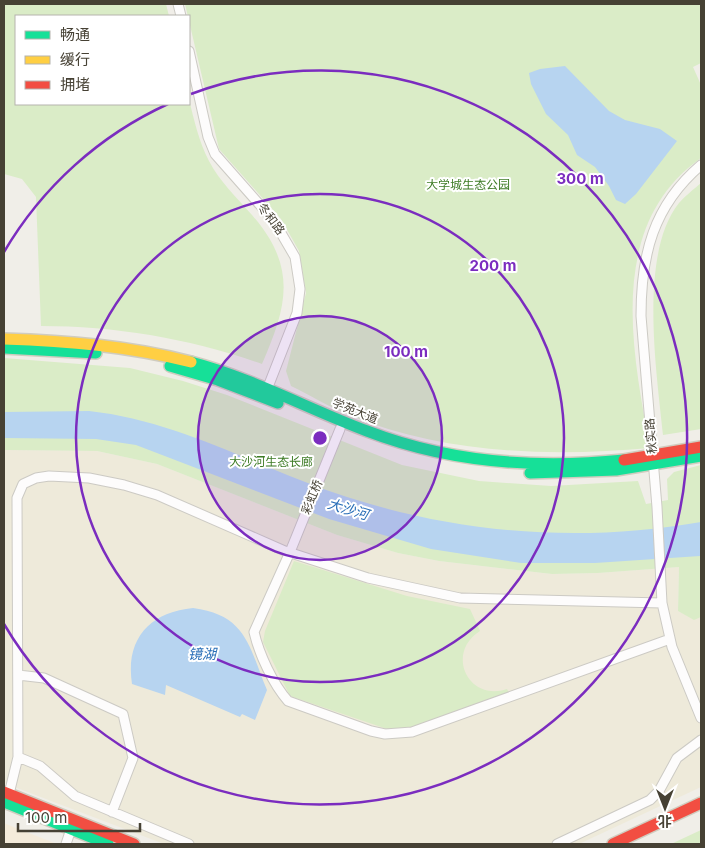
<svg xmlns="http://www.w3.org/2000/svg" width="705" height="848" viewBox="0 0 705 848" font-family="Inter,'Noto Sans SC',sans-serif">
<rect width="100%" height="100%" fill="#f0eee8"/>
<path fill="#f4ebda" d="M4,823L11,826L57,844H4Z"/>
<path fill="#eeeada" d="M4,450L97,451L157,464L337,535L398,553L439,561L552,574L598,573L679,567L678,611L694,619L701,617V787L579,844H164L4,783Z"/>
<path fill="#daecc7" d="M4,4H166L169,16H16V104H189V99C194,120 199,142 209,161C220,182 237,198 252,215C298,268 287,306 262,364C191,339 117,326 41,326L36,197L22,179L4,174Z
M185,4H701V63L693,67L701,85V158C606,225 632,350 650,448C549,457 444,454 349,415C329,407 310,395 291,386L286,371L306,293L299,251L281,219L219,149Z
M701,183V429L663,435C657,374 638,254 679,203C685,196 694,189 701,183Z
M4,358L130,368L183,381L227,395L402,465L479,481L551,486L638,481L646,504L668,500L667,479L674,472L701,465V617L694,620L678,611L679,567L598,573L552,574L439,561L398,553L337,535L157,464L97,451L4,450Z
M294,561L407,596L470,609L480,631C445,653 468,702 507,689L509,693L415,728L387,729L290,696L263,642L265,631Z
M701,830V844H671Z"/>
<path fill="#b7d4f0" d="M565,66L609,111L625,120L660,129L677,141L636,194L625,204L616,200L609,186L595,167L577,155L568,135L546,114L531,84L529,73L540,69Z
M89,411C181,421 260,469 347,497C461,534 583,543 701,522V559L700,556L595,563H521L431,549L329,519L136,445L96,439L4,438V412Z
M193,608C247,615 249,647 267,690L255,720L242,714L240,717L166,685L165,695L132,684C125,639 150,612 193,608Z"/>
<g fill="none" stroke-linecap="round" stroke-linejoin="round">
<defs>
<path id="street" d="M178,4L181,16
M189,51L208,137L215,154L274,221L295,257L300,289L297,313L266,392
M701,165C653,206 641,255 641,316L657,507L662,603L672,647L701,718
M340,429L290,552L254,632C259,654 273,684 288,701L371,731L385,734L412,732L670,639
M18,675L44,678L123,714L133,758L112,812
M18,757L40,766L75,796L189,844
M9,794L18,757L17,498L23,484L36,478L49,476L89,478L124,485L157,495L285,551L368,578L460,598L662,603
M66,844L71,829
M557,844L650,800L659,791L677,758L701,740"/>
<path id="fast" d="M4,348L96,353
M191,362C252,378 308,409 367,431C450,463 536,469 624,460
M170,366L218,380L278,403
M530,473L616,470L701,456
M4,802L108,844"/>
<path id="slow" d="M4,339C67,341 129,346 191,362"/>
<path id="jam" d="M624,460L701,447
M4,792L134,844
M613,844L701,803"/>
</defs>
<use href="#street" stroke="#cccac4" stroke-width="11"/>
<use href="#fast" stroke="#d0ccbf" stroke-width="14"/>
<use href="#slow" stroke="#d0ccbf" stroke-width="14"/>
<use href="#jam" stroke="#d0ccbf" stroke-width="14"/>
<use href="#street" stroke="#fdfcfc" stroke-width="9"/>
<use href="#fast" stroke="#16e098" stroke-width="11"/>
<use href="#slow" stroke="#ffcf43" stroke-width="11"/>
<use href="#jam" stroke="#f24e42" stroke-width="11"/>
</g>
<circle cx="320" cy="438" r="122" fill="#7b2cbf" fill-opacity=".12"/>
<g fill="none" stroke="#7b2cbf" stroke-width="2.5">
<circle cx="320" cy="438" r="122"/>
<circle cx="320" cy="438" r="244"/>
<path d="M4 252A367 367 0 0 1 168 104M191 94A367 367 0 1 1 4 624"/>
</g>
<g text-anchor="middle" stroke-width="4" stroke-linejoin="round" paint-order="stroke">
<g font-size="12" fill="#3d7b25" stroke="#fff">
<text x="468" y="189">大学城生态公园</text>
<text x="271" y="466">大沙河生态长廊</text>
</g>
<g font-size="12" fill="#464134" stroke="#fff">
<text transform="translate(271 219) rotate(53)" y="4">冬和路</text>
<text transform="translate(355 411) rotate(22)" y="4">学苑大道</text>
<text transform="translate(651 436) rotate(-95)" y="4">秋实路</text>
<text transform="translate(312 497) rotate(-68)" y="4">彩虹桥</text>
</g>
<g font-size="14" font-style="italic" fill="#286eb7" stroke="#fff">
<text transform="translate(348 509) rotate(17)" y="5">大沙河</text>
<text x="202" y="659">镜湖</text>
</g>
</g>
<circle cx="320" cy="438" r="8" fill="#7b2cbf" stroke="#fff" stroke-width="2.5"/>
<g font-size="15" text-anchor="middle" font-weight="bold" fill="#7b2cbf" stroke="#fff" stroke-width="4" stroke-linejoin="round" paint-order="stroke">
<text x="580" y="184">300 m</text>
<text x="493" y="271">200 m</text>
<text x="406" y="357">100 m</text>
</g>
<rect width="705" height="848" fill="none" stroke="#464134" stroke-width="10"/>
<rect x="15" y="15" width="175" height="90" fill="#ffffff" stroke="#b5b3ae"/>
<rect x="25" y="31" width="25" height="8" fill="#16e098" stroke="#b5b3ae"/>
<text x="60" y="40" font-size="15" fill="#464134">畅通</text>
<rect x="25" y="56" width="25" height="8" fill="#ffcf43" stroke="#b5b3ae"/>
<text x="60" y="65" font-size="15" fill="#464134">缓行</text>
<rect x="25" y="81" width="25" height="8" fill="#f24e42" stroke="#b5b3ae"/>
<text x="60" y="90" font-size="15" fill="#464134">拥堵</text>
<g transform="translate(665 808) rotate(180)" stroke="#ffffff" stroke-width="4" paint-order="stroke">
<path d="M0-4L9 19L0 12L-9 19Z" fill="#464134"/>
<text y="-8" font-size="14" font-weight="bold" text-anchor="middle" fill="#464134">北</text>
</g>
<path d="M18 823v8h122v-8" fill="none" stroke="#464134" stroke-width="2.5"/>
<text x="25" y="823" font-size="15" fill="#464134" stroke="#ffffff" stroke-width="4" paint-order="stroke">100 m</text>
</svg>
